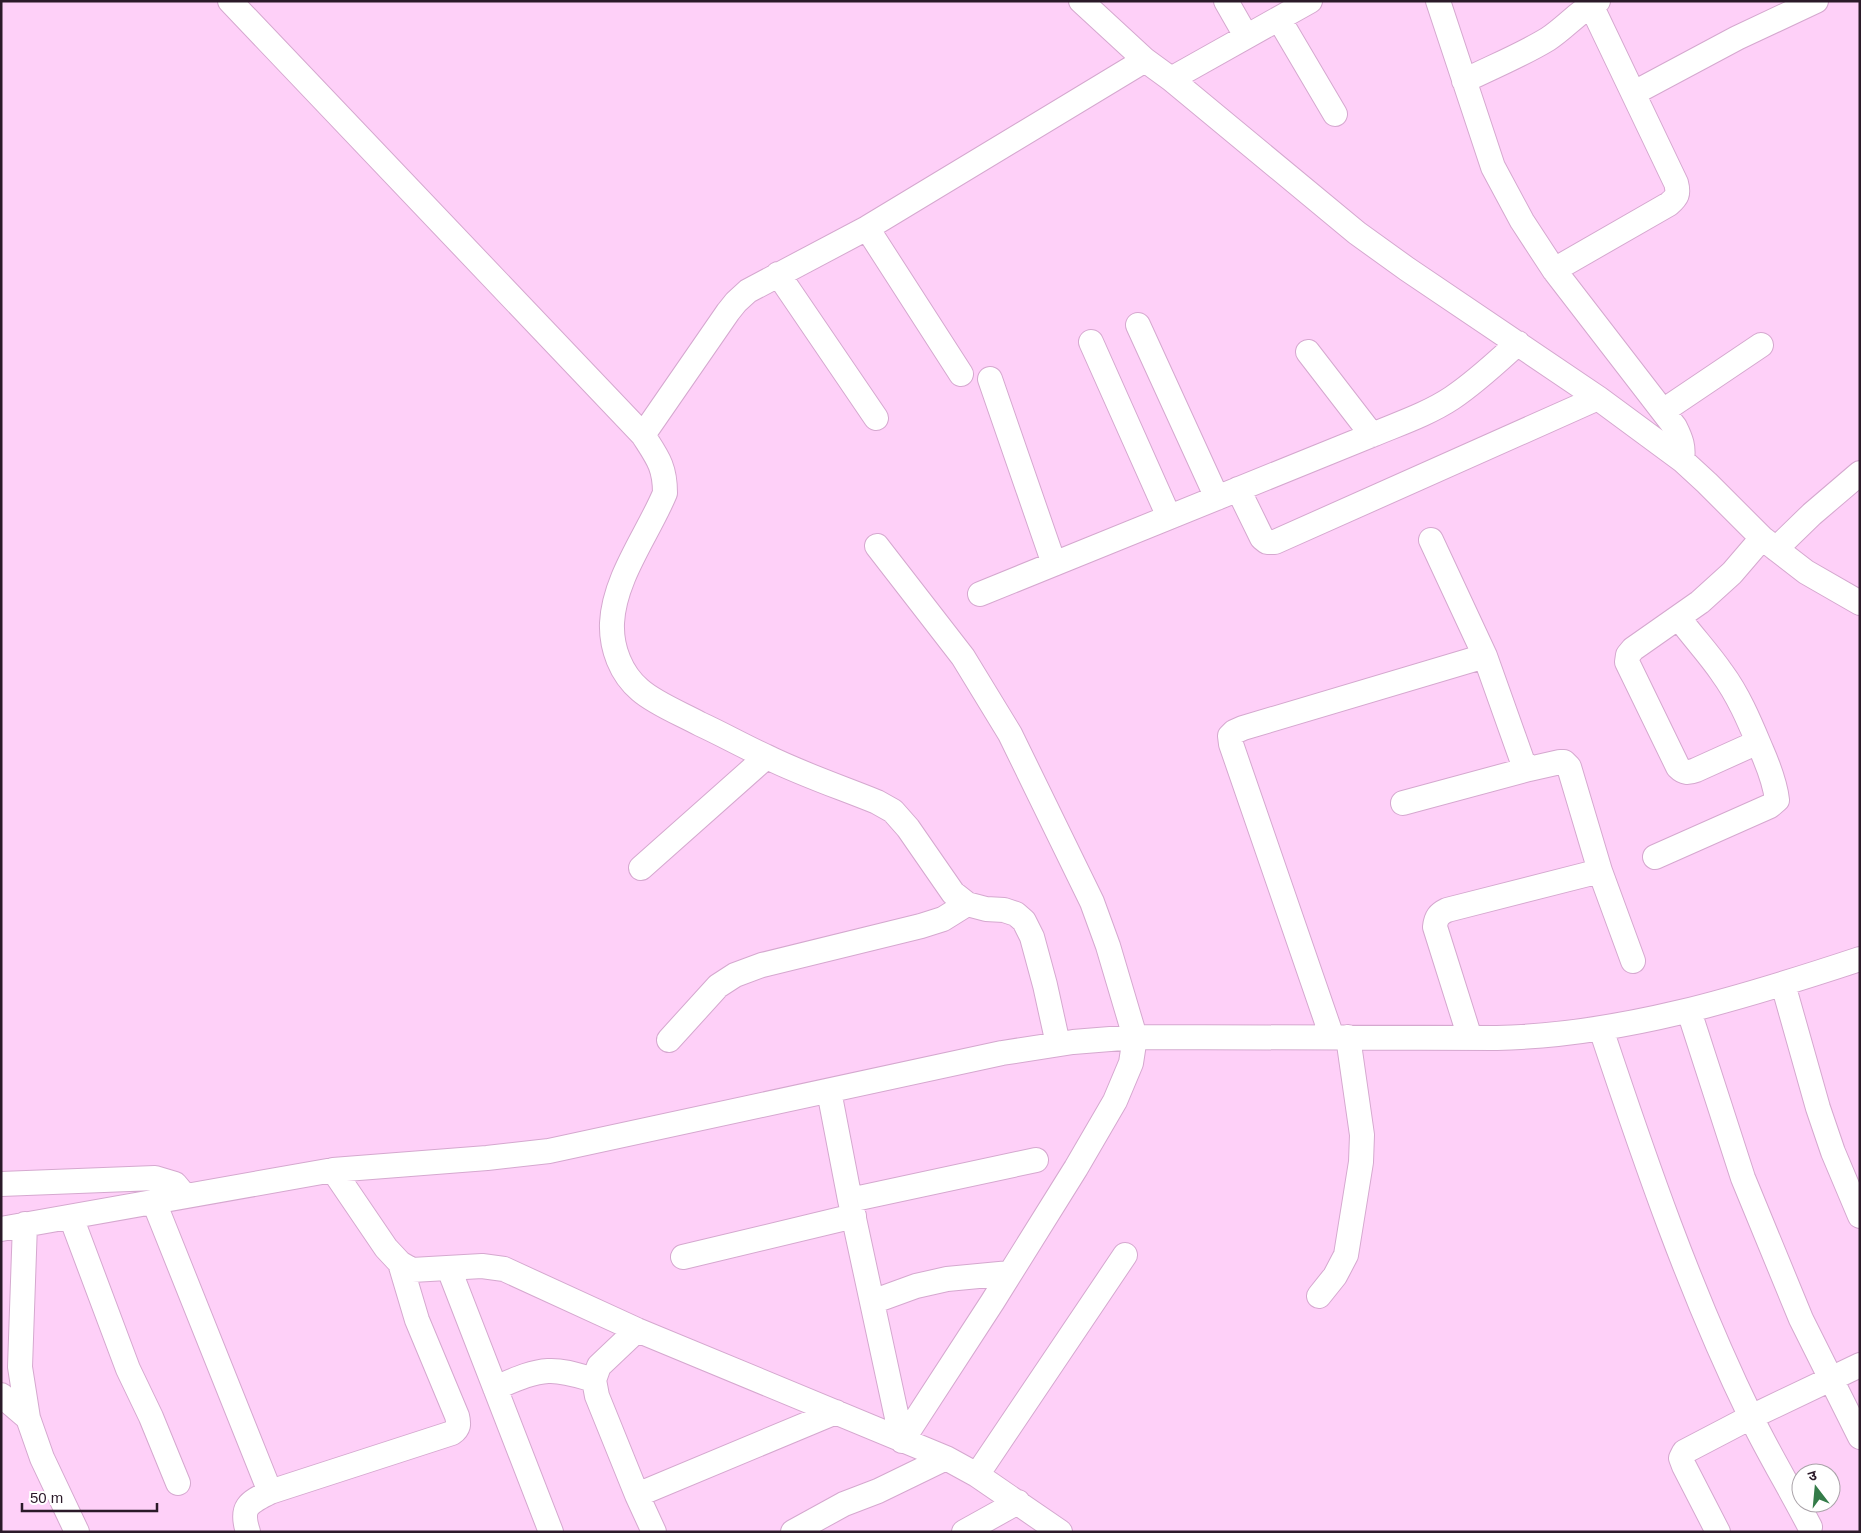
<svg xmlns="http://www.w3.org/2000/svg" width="1861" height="1533" viewBox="0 0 1861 1533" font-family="Helvetica,'Noto Sans Devanagari',sans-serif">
<rect width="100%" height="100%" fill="#fed0f8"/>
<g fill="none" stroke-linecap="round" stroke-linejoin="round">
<defs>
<path id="minor" d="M230,1L643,435C657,457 665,466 665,493C648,534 614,578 612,623C611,648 621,674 640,690C656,704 682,714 700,724C722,734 743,746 765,756C801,774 840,787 877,802L893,811L908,828L953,893L967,904L986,909L1004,910L1016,914L1024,921L1032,937L1045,985L1058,1044
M1081,1L1145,60L1171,79L1357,233L1407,269L1598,398L1682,460L1707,483L1762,538L1806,572L1860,603
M1226,1L1246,36
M1438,1L1493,167L1522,221L1554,270L1675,427C1681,439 1684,447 1682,460
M1279,19L1335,114
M1171,79L1310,1
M1464,81C1492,67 1522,55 1548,39C1566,27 1579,11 1598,1
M1634,93L1737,38L1816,1
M867,228L961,374
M1554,270L1669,204C1677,197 1679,194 1676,183L1591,5
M778,274L876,418
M1138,325L1217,498
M1091,342L1169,517
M1308,352L1372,435
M990,379L1054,564
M1663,411L1761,345
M643,435L728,312L736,302L748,291L867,228L1145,60
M1238,489L1262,538L1267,542H1275L1598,398
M1431,540L1485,656L1522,760L1529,769L1560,762H1564L1569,767L1600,871L1633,961
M877,546L963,657L1010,734L1092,902L1108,946L1135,1037L1131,1063L1115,1101L1076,1168L993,1301L902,1441
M1776,549L1812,514L1860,473
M980,594L1372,435C1398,424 1428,414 1452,398C1476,382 1497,362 1518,343
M1758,742L1696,770C1688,773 1684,773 1678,767L1627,662L1628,655L1633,649L1700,602L1732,573L1762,538
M1403,803L1529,769
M1655,857L1770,806L1777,800C1775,782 1768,765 1761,749C1750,723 1739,696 1722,673C1709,654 1693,637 1679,618
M641,868L766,757
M1783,984L1818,1108L1833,1152L1860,1216
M1689,1011L1743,1178L1801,1319L1860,1437
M1601,1029C1645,1161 1690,1292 1751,1417C1769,1454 1791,1490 1810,1527
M1332,1037L1231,744L1230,736L1234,732L1243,728L1485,656
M1470,1038L1435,927C1436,917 1439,914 1447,910L1600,871
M669,1040L718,986L735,975L762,965L921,926L943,919L967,904
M829,1091L850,1200L902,1441
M333,1170L386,1248L400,1263L412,1270L482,1266L504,1269L637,1330L946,1458L977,1475L1060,1532
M1,1184L155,1178L175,1184L185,1196
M850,1200L1036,1160
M154,1202L270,1492
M71,1217L128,1369L151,1417L178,1483
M25,1224L20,1367L28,1418L42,1458L77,1532
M1,1229L333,1170L487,1158L549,1151L1002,1053L1073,1042L1135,1037L1497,1038C1622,1035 1742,998 1860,959
M683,1257L854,1216
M449,1269L551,1532
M1319,1296L1335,1276L1346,1255L1361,1162L1362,1135L1348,1037
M872,1302L916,1286L947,1279L1010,1273
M637,1330L599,1366L594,1380L597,1396L637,1495L654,1532
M495,1388C512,1381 530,1372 548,1371C563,1370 580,1376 594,1380
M1,1395L28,1418
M977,1475L1125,1255
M637,1495L836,1412
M248,1532C240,1507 248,1503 270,1492L452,1433C459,1428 459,1424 457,1416L417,1320L400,1263
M793,1532L844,1504L878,1491L946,1458
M964,1532L1018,1502
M1718,1532L1684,1466L1681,1458L1684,1452L1751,1417L1860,1365"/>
</defs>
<use href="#minor" stroke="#d5a8cf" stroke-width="26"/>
<use href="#minor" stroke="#fff" stroke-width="24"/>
</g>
<rect width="1861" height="1533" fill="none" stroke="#2b1a29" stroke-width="5"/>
<g transform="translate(1816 1488) rotate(344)"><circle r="24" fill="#ffffff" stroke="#aaa3a9"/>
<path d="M0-4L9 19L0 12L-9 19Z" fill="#347c49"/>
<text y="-8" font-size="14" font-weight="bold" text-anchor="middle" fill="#2b1a29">उ</text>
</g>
<path d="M22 1503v8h135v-8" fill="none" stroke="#2b1a29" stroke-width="2.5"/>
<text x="30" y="1503" font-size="15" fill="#2b1a29" stroke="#ffffff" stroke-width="4" paint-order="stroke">50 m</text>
</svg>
